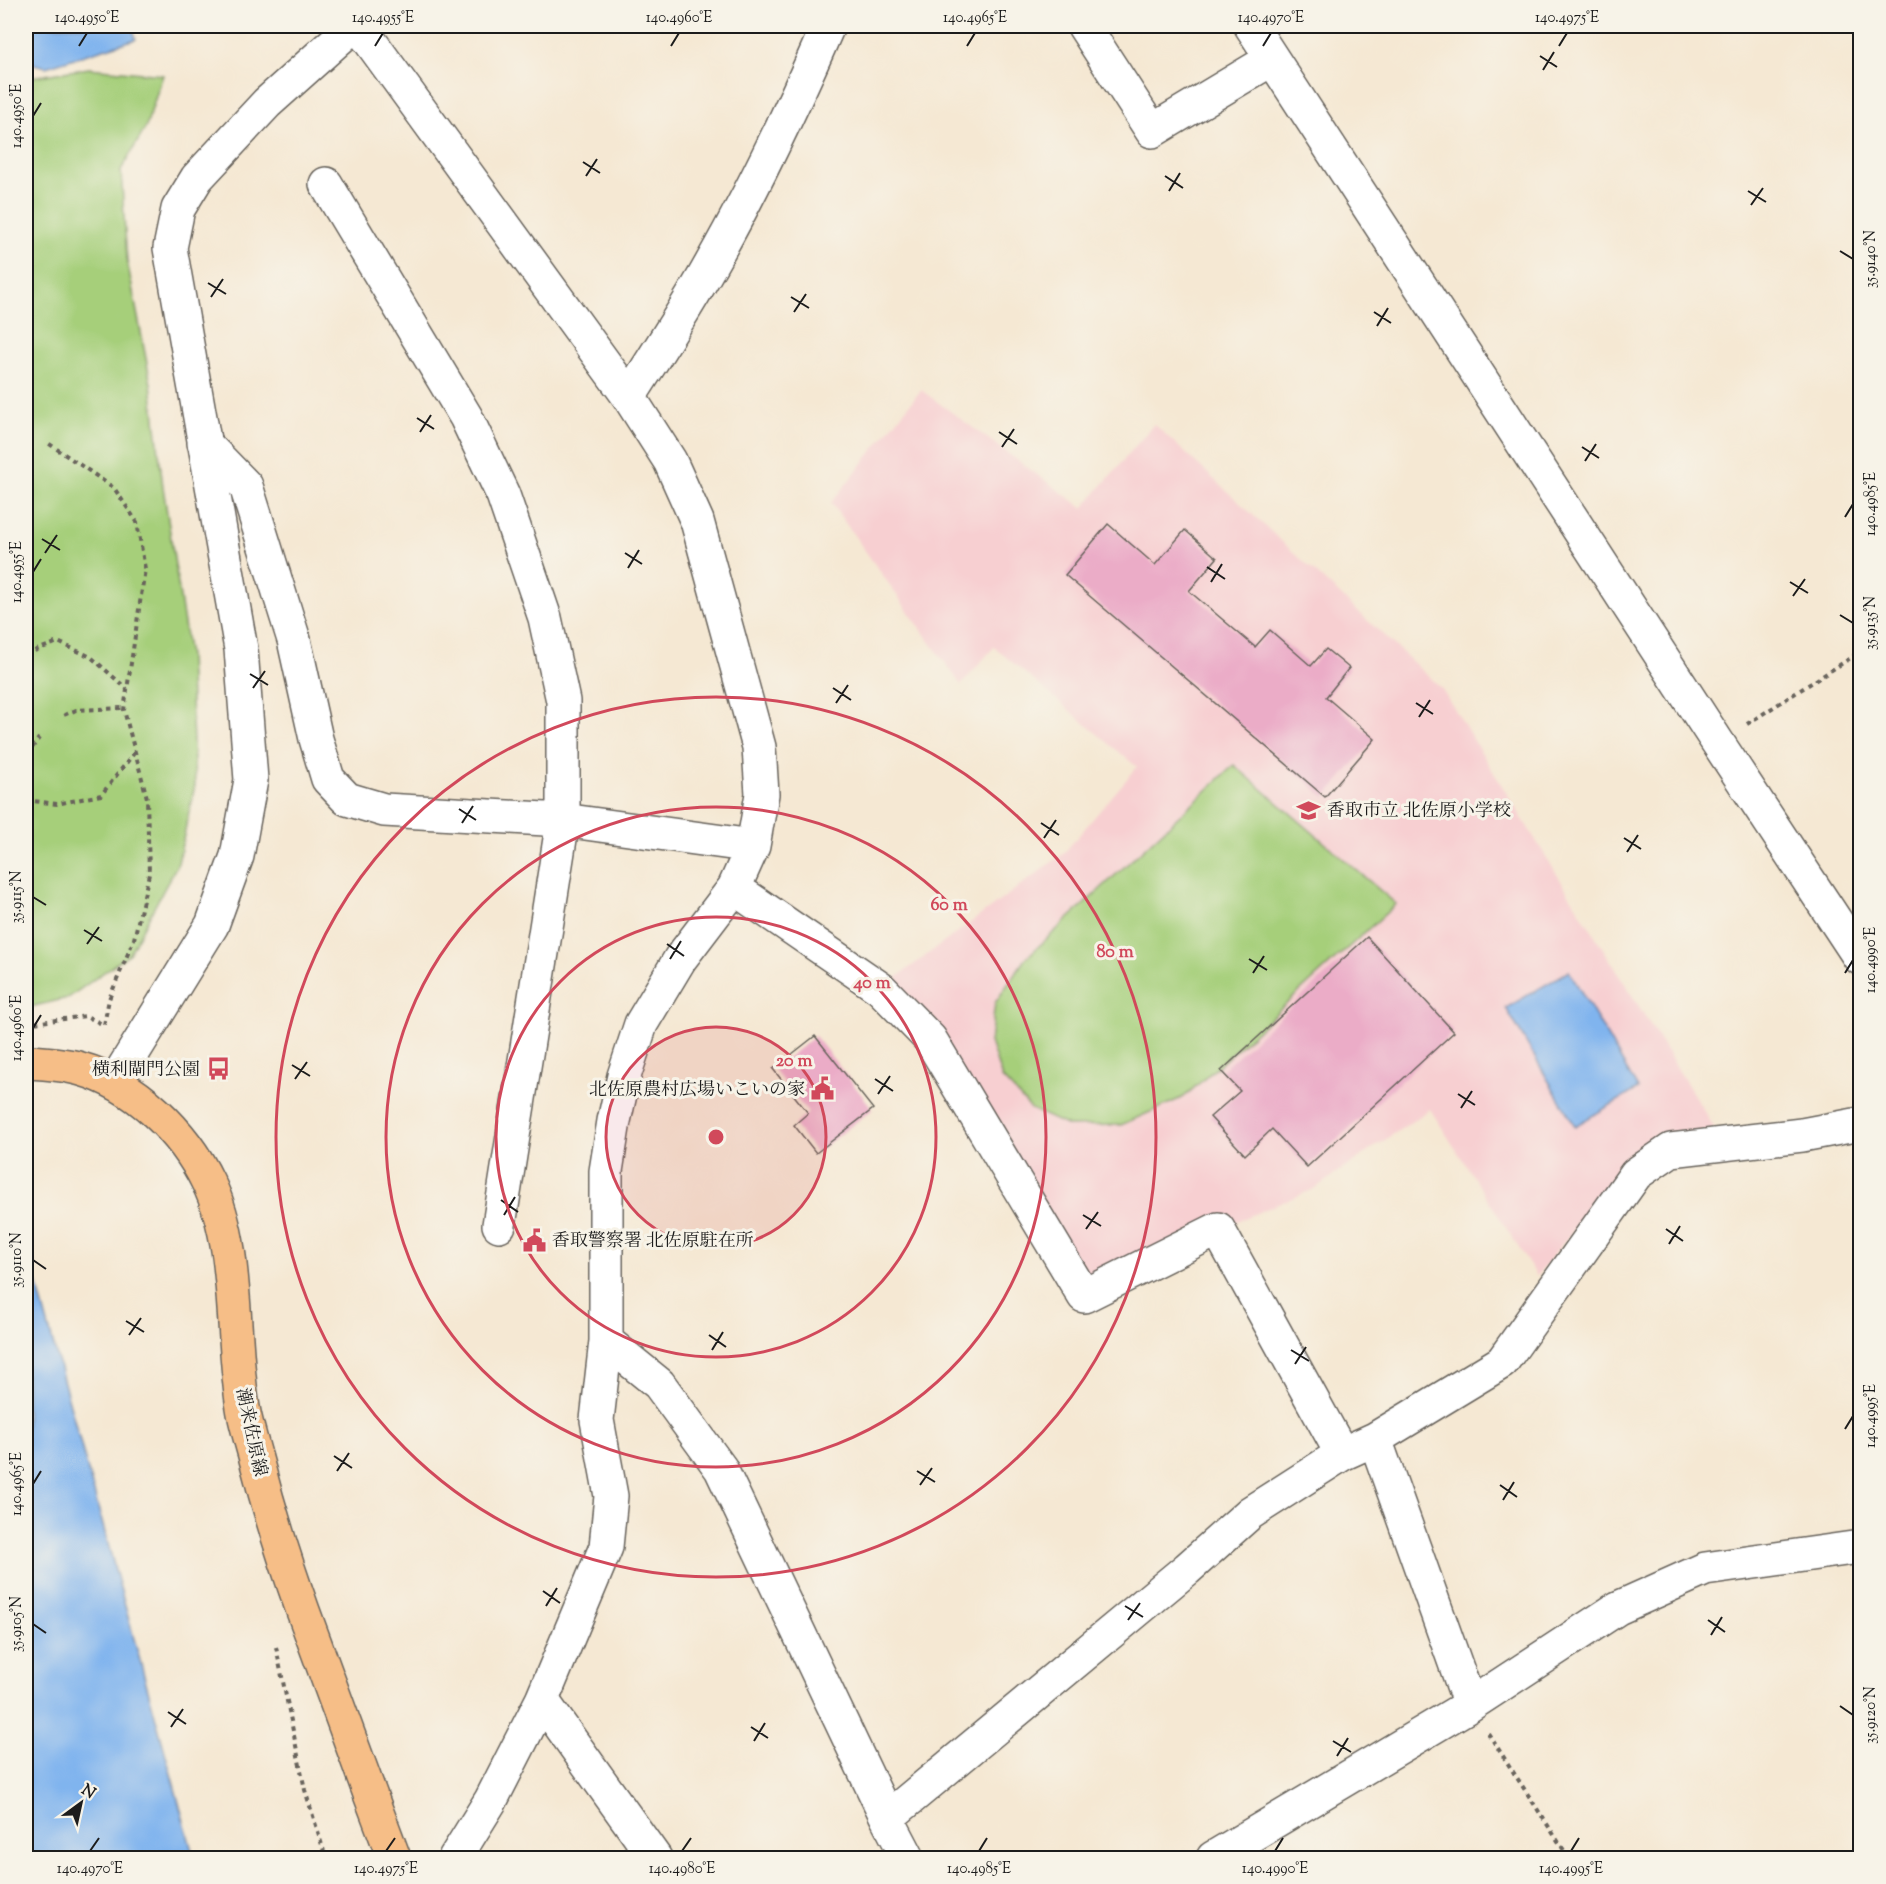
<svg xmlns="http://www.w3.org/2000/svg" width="1886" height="1884" viewBox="0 0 1886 1884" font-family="'Sorts Mill Goudy','Noto Serif JP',serif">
<rect width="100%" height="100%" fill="#f7f3e8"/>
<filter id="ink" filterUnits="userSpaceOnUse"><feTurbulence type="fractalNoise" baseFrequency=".0167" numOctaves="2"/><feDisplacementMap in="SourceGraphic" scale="12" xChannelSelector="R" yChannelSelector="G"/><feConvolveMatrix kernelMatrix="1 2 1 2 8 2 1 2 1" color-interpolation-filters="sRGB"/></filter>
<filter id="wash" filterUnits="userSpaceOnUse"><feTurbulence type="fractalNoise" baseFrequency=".008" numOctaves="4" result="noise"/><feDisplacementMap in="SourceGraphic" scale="24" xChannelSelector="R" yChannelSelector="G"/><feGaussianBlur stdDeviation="1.35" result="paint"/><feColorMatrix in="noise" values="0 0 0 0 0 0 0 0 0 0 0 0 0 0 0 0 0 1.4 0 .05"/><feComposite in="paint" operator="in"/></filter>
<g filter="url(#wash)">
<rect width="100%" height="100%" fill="#f5e8d3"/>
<path fill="#f7cfd1" d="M921,390L1083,508L1154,424L1442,689L1715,1129L1624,1166L1537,1276L1430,1109L1314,1189L1218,1229L1084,1296L881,989L1063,854L1137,767L994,647L961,685L831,503Z"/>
<path fill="#a6cf7a" stroke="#61764b" stroke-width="1.5" d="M89,68L163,75L146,127L121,170L127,261L151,384L163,487L189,656L195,785L178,863L129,954L68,998L26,1008V78Z
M1234,765L1396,904L1184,1097L1121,1125L1068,1126L1031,1109L1002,1078L990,1042L995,1003L1025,959Z"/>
<path fill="#80b4ee" stroke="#4e6885" stroke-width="1.5" d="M26,26H132L136,39L46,67L26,62Z
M1569,971L1638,1089L1575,1126L1506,1008Z
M26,1231H30L35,1277L194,1858H26Z"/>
<g id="blocks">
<path fill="#ebacc7" d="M1108,524L1155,565L1185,530L1217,558L1189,591L1255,647L1270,630L1311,666L1326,649L1349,668L1326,697L1375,739L1325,797L1065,575Z
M1367,937L1454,1032L1307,1167L1272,1129L1245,1155L1210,1117L1240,1091L1221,1071Z
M815,1036L873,1109L816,1153L794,1125L808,1113L773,1069Z"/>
</g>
</g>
<g filter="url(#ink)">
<use href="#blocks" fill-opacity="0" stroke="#68635c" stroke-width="1.5"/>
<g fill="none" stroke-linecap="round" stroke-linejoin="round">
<defs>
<path id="minor" d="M359,26L629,397L670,461L697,521L759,747L762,794L753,846L734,888L680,959L641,1024L624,1076L614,1121L606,1171V1341L597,1420L611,1496L606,1547L542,1700L491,1800L455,1858
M1084,26L1152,131L1272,59
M1251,26L1718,743L1860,958
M326,184L466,417L503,495L545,618L563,701V820L499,1225
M629,397C657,353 686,309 711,264C755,187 793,106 828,26
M204,443L246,486L294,640L316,739L328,779L347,799L384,810L563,820L753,846
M734,888L881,989L930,1039L1084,1296L1218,1229L1342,1454
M115,1082L212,925L237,856L251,780L241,649L170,248L178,209L197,178L267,103L353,26
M606,1341L659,1384L721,1469L887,1818L908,1858
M1375,1439L1470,1705
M542,1700L655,1858
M887,1818L1187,1569L1250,1513L1342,1454L1375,1439L1502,1362L1636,1174L1671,1150L1802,1135L1860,1124
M1213,1858L1470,1705L1618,1608L1705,1569L1860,1547"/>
<path id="major" d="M26,1062C44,1063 64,1064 81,1069C135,1084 184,1132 208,1182C241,1249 230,1341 244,1413C247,1428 252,1444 256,1459C269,1510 285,1561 303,1611C333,1694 363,1776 394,1858"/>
</defs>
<use href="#minor" stroke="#68635c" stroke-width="36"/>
<use href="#major" stroke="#68635c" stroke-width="36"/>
<path stroke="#68635c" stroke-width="4" stroke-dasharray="4.5 4.5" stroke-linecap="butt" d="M26,654L58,642L91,657L127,689
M64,715L76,710L124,708
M1747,724L1860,652
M26,765L32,748L39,738
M26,800L57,804L101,795L135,752
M26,1024L86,1016L104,1025L109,999L134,939L149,874L147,798L124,710L145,569L137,522L114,488L48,443
M276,1647L305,1790L326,1858
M1488,1733L1569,1858"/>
<use href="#minor" stroke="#fff" stroke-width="33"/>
<use href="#major" stroke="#f6be87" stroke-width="33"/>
</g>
</g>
<path fill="none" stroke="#1c1c1c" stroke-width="2" d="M79,46L87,33M375,46L383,33M671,46L679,33M967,46L975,33M1263,46L1271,33M1559,46L1567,33M1540,56L1557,67M1543,70L1554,52M33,116L41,103M583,162L600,173M586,176L597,159M1165,176L1183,188M1169,191L1180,173M1748,191L1766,202M1751,205L1763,188M1840,251L1853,259M208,283L226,294M211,297L223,279M791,297L809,308M794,312L806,294M1374,312L1391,323M1377,326L1388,308M417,418L434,429M420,432L431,415M999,432L1017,444M1002,447L1014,429M1582,447L1599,458M1585,461L1596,444M1845,517L1853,504M42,539L60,550M45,553L57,535M625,553L642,564M1207,567L1225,579M628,568L639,550M33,572L41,559M1211,582L1222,564M1790,582L1808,593M1793,596L1805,579M1840,615L1853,623M250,674L268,685M253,688L265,671M833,688L851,700M836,703L848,685M1416,703L1433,714M1419,717L1430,700M459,809L476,820M462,823L473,806M1041,823L1059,835M1044,838L1056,820M1624,838L1641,849M1627,852L1638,835M33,897L46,905M84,930L102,941M87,944L99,927M667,944L684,956M670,959L681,941M1249,959L1267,970M1253,973L1264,956M1845,973L1853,960M33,1028L41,1015M292,1065L310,1076M295,1079L307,1062M875,1079L893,1091M878,1094L890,1076M1458,1094L1475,1105M1461,1108L1472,1091M501,1200L518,1212M504,1215L515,1197M1083,1215L1101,1226M1086,1229L1098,1212M1666,1229L1683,1241M1669,1244L1680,1226M33,1260L46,1269M126,1321L144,1332M129,1335L141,1318M709,1335L726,1347M712,1350L723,1332M1291,1350L1309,1361M1295,1364L1306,1347M1845,1429L1853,1416M334,1456L352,1468M337,1471L349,1453M917,1471L935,1482M33,1484L41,1471M920,1485L932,1468M1500,1485L1517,1497M1503,1500L1514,1482M543,1591L560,1603M546,1606L557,1588M1125,1606L1143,1617M1128,1620L1140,1603M1708,1620L1725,1632M33,1624L46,1633M1711,1635L1722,1617M1840,1706L1853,1715M168,1712L186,1724M171,1727L183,1709M751,1727L768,1738M754,1741L765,1723M1333,1741L1351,1752M1337,1756L1348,1738M90,1851L99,1838M386,1851L395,1838M682,1851L691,1838M979,1851L987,1838M1275,1851L1283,1838M1571,1851L1579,1838"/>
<circle cx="716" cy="1137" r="110" fill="#d1495b" fill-opacity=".12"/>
<g fill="none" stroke="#d1495b" stroke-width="3">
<circle cx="716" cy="1137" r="110"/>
<circle cx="716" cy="1137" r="220"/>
<circle cx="716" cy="1137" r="330"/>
<circle cx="716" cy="1137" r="440"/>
</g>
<defs>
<symbol id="school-bare" viewBox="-9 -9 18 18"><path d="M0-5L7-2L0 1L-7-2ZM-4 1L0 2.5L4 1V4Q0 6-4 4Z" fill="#d1495b" stroke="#f7f3e8" stroke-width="2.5" paint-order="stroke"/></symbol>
<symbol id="bus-bare" viewBox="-9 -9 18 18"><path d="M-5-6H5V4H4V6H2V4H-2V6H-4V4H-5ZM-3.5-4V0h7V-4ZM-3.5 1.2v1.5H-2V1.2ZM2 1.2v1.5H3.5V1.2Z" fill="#d1495b" stroke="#f7f3e8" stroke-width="2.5" paint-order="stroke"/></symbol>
<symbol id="civic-bare" viewBox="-9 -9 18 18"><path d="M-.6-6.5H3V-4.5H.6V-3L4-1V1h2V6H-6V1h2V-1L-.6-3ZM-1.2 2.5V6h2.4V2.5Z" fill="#d1495b" stroke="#f7f3e8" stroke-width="2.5" paint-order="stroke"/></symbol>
</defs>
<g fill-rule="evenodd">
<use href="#school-bare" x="1292" y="794" width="33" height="33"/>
<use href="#bus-bare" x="202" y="1052" width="33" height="33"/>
<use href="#civic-bare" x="806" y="1072" width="33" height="33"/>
<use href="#civic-bare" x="518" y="1224" width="33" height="33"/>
</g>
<g text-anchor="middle" stroke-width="6" stroke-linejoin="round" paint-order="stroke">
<g font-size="18" fill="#1c1c1c" stroke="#f7f3e8" text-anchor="start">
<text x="1327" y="816">香取市立 北佐原小学校</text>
<text x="200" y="1075" text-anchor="end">横利閘門公園</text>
<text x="805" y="1095" text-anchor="end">北佐原農村広場いこいの家</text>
<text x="552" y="1246">香取警察署 北佐原駐在所</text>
</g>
<g font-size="18" fill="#1c1c1c" stroke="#f7f3e8">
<text transform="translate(252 1432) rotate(78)" y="6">潮来佐原線</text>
</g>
</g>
<circle cx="716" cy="1137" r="9" fill="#d1495b" stroke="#f7f3e8" stroke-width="3"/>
<g font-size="18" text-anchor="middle" font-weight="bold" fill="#d1495b" stroke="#f7f3e8" stroke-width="6" stroke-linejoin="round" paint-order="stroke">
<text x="949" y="910">60 m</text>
<text x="1115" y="957">80 m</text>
<text x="872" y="988">40 m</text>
<text x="794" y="1066">20 m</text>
</g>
<rect width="1886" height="1884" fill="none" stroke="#f7f3e8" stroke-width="66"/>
<g transform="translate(81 1803) rotate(33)" stroke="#f7f3e8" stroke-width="4.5" paint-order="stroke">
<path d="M0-4.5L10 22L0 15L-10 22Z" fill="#1c1c1c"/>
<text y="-9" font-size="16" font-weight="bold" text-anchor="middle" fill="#1c1c1c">N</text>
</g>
<rect x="33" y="33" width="1820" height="1818" fill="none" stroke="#1c1c1c" stroke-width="2"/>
<g font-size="15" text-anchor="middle" fill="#1c1c1c">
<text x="87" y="22">140.4950°E</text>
<text x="383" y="22">140.4955°E</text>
<text x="679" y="22">140.4960°E</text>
<text x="975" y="22">140.4965°E</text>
<text x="1271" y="22">140.4970°E</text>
<text x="1567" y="22">140.4975°E</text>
<text transform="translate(16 116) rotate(-90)" y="5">140.4950°E</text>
<text transform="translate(1870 259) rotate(-90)" y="5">35.9140°N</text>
<text transform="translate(1870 504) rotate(-90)" y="5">140.4985°E</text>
<text transform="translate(16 572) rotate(-90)" y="5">140.4955°E</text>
<text transform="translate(1870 623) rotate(-90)" y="5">35.9135°N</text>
<text transform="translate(16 897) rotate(-90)" y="5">35.9115°N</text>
<text transform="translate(1870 960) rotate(-90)" y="5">140.4990°E</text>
<text transform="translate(16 1028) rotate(-90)" y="5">140.4960°E</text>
<text transform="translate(16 1260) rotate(-90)" y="5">35.9110°N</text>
<text transform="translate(1870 1416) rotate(-90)" y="5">140.4995°E</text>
<text transform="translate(16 1484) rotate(-90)" y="5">140.4965°E</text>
<text transform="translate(16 1624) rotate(-90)" y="5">35.9105°N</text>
<text transform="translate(1870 1715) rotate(-90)" y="5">35.9120°N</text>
<text x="90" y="1873">140.4970°E</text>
<text x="386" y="1873">140.4975°E</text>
<text x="682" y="1873">140.4980°E</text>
<text x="979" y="1873">140.4985°E</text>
<text x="1275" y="1873">140.4990°E</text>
<text x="1571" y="1873">140.4995°E</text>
</g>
</svg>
